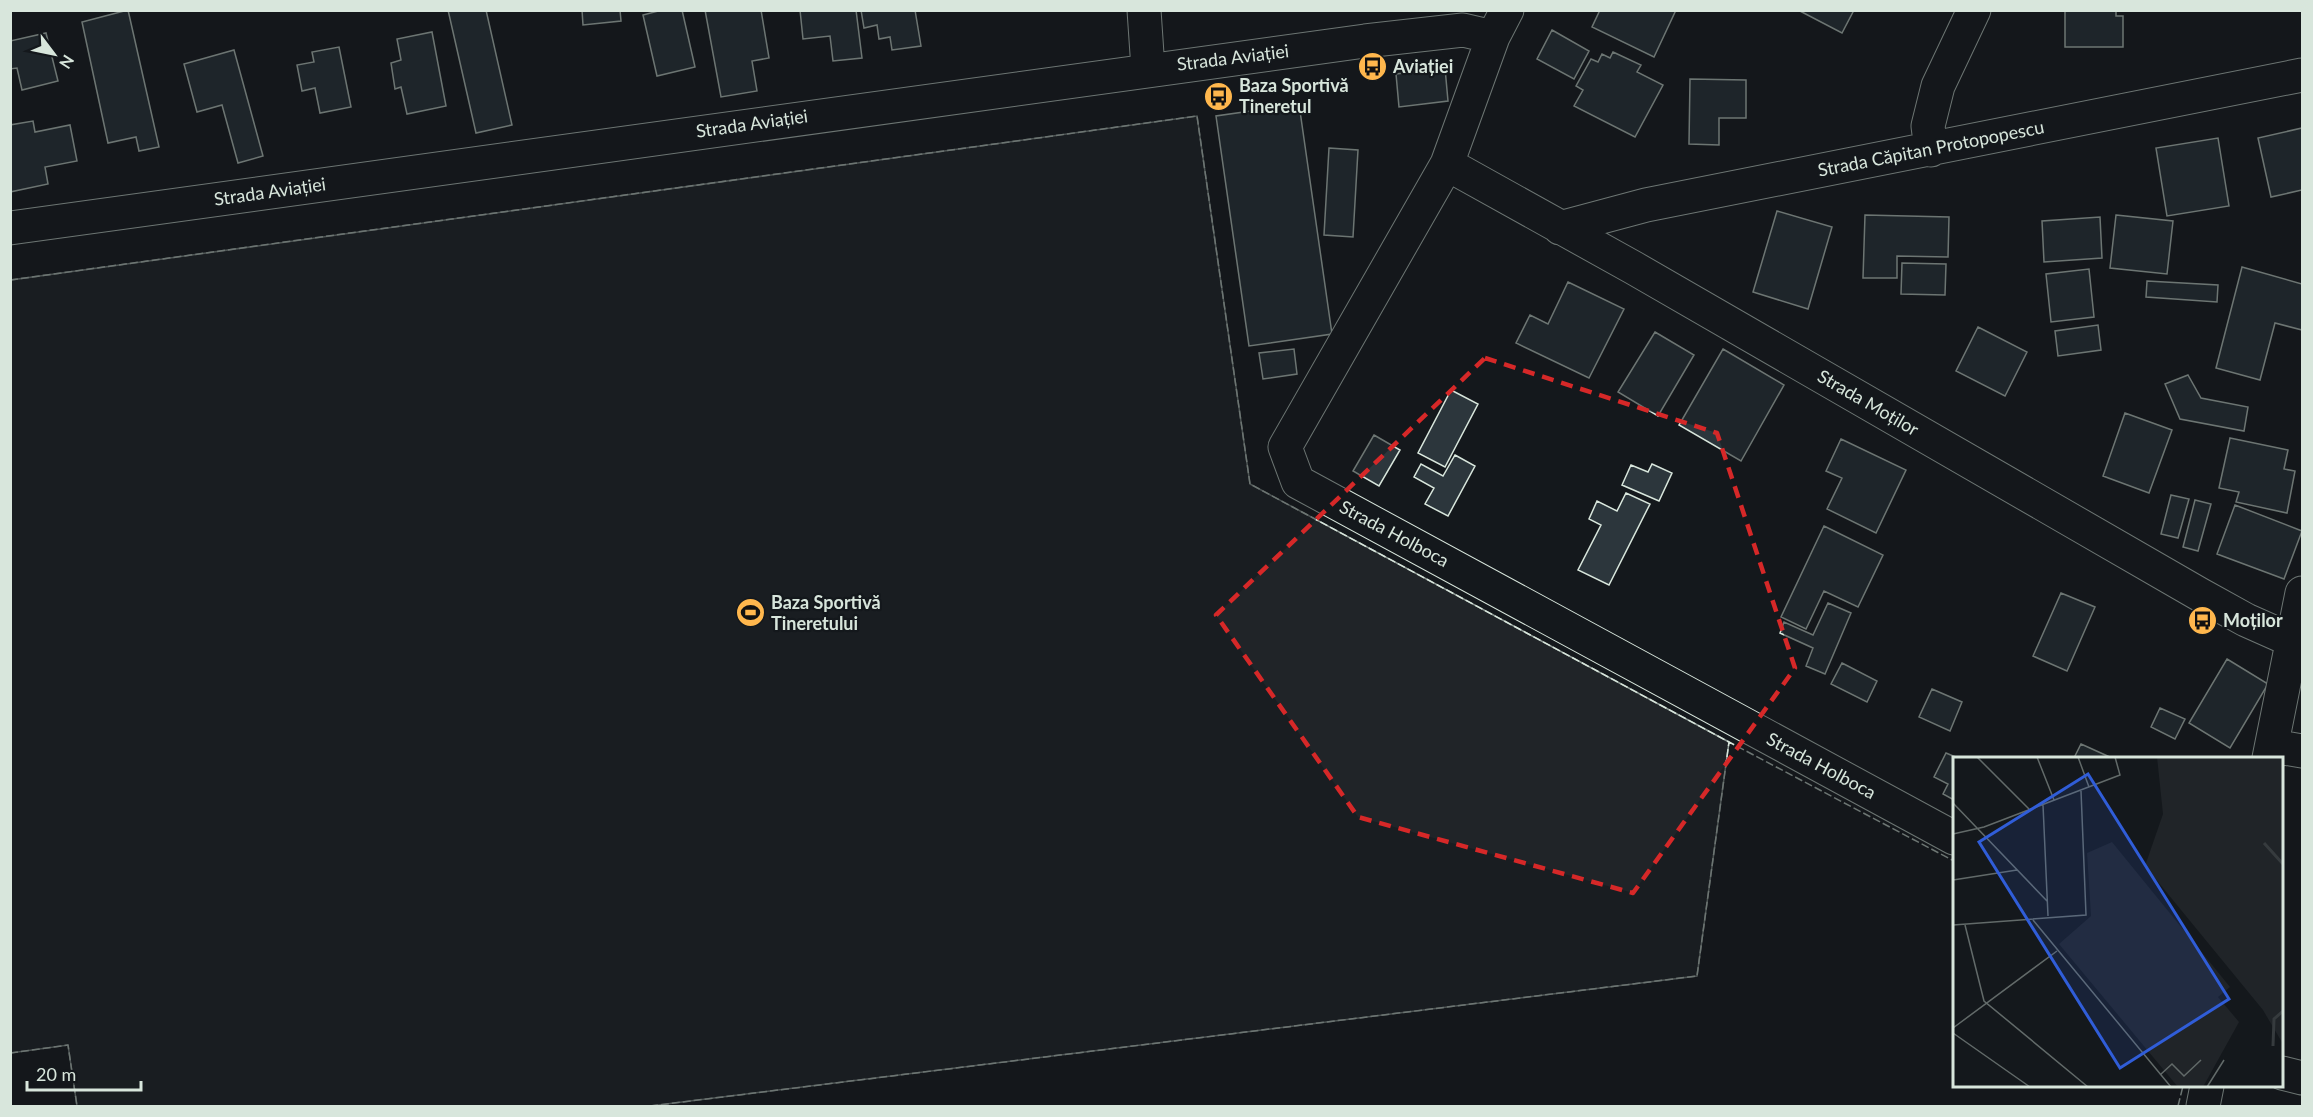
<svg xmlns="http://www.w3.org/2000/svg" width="2313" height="1117" viewBox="0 0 2313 1117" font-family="Lato,sans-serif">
<rect width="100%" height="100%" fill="#14181c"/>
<path fill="#202428" stroke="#939e99" stroke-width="1.5" d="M1197,116L1250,484L1729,742L1697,976L650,1106H77L68,1045L11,1053V280Z"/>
<path fill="#2c363c" stroke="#d8e6dc" stroke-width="1.5" d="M128,10L159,147L139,151L136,137L108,143L82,22Z
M448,10H486L512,125L476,133Z
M582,10H620L621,21L583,25Z
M662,10H682L695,67L657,76L643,15Z
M705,10H761L769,58L752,61L757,91L721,97Z
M800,10H856L862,58L833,61L830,36L803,39Z
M861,10H915L921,46L892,50L890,37L879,39L877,25L864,28Z
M1600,10H1676L1654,57L1592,27Z
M1798,10H1854L1842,33Z
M2065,10H2116V16H2123V47H2065Z
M1552,30L1589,51L1574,79L1537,59Z
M432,32L446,106L407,114L401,87L395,89L391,63L401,60L397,39Z
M46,33L58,81L22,90L17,68L10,69V41Z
M339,47L351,107L320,113L315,88L302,91L297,65L314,62L312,52Z
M234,50L263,156L238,163L222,105L197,112L184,64Z
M1613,52L1641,65L1637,72L1663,85L1635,137L1574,106L1583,90L1576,86L1591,59L1598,62L1602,54L1610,58Z
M1445,68L1448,101L1399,107L1396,74Z
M1690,79L1746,80V118H1719V145L1689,144Z
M1299,104L1332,334L1249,346L1216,116Z
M33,121L35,132L70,125L77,161L45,167L48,184L10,192V125Z
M2302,128V190L2271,197L2258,138Z
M2218,138L2229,206L2167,216L2156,148Z
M1329,148L1358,150L1353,237L1324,235Z
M1777,211L1832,227L1808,309L1753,292Z
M1865,215L1949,217L1948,257L1897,256V278H1863Z
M2116,215L2173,221L2167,274L2110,268Z
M2100,217L2102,258L2044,262L2042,221Z
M1902,263L1946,264L1945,295L1901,294Z
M2242,267L2302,284V330L2275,323L2260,380L2216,368Z
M2089,269L2094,317L2051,322L2046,274Z
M2147,281L2218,285L2217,302L2146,297Z
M1568,282L1624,309L1589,378L1516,343L1530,315L1548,324Z
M2098,325L2101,350L2058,356L2055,331Z
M1978,327L2027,352L2005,396L1956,371Z
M1655,332L1694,355L1658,416L1618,392Z
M1294,349L1297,374L1263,379L1259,353Z
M1723,349L1784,385L1741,461L1679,425Z
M2188,375L2201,398L2248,407L2244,431L2180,419L2165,384Z
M1451,390L1478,404L1445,467L1418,453Z
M2125,413L2172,430L2149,493L2103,476Z
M1374,435L1400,450L1379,486L1353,471Z
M2230,438L2288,450L2284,469L2295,471L2287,513L2236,502L2239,492L2219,488Z
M1841,439L1906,470L1876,533L1827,509L1842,478L1826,471Z
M1455,455L1475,466L1448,516L1425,504L1434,488L1414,477L1421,464L1443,476Z
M1652,464L1672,473L1659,501L1622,485L1631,465L1648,472Z
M1626,493L1650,504L1609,585L1578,570L1601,525L1589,519L1597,501L1617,511Z
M2171,495L2189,499L2178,538L2161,534Z
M2195,500L2211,504L2198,551L2183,547Z
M2235,505L2302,531L2284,579L2217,554Z
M1824,526L1883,555L1858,607L1824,591L1806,629L1781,617Z
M2061,593L2095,607L2067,671L2033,656Z
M1828,603L1851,613L1825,674L1806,666L1813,648L1780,633L1784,622L1813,635Z
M2227,659L2268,684L2230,748L2189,723Z
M1842,663L1877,681L1867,702L1831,684Z
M1932,689L1962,702L1950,731L1919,717Z
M2160,708L2185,719L2175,739L2151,727Z
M2081,744L2112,758H2074Z
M1946,753L1958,758H1954V800L1943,794L1948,784L1934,777Z"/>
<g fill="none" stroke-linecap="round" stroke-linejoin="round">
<defs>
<path id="minor" d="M1144,10L1148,69
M1507,10L1493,37L1447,164L1285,447L1298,482L1954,838
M1931,150L1928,126L1938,86L1974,10
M1447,164L1634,268L2199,594L2246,620L2291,640
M10,228L1365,41L1463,30L1493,37
M1560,228L1646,205L2302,75
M2272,746L2302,751
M2269,758L2302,593
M2282,1073L2302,1078
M2203,1106L2207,1086"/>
</defs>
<use href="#minor" stroke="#d8e6dc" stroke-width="35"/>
<use href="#minor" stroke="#14181c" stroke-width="33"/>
<path stroke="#d8e6dc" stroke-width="1.5" stroke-dasharray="8 3" stroke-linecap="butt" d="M10,280L1197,116L1250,484L1729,742L1954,861
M10,1053L68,1045L77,1106
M650,1106L1697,976L1729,742
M2178,1106L2183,1086"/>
</g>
<path d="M0 0H2313V1117H0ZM1485,358L1717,433L1795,668L1633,893L1358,817L1216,615Z" fill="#14181c" fill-opacity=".55" fill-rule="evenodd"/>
<path fill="none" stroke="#d62828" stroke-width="4.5" stroke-dasharray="12 8" stroke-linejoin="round" d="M1485,358L1717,433L1795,668L1633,893L1358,817L1216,615Z"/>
<defs>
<symbol id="bus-disc" viewBox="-11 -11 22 22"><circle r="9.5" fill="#ffb74d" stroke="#14181c"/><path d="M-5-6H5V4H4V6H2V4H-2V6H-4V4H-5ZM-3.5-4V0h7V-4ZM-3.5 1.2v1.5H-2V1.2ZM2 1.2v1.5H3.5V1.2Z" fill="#111"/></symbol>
<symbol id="stadium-disc" viewBox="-11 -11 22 22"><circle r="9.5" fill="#ffb74d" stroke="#14181c"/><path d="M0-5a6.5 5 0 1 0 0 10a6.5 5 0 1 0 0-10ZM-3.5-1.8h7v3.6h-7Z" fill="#111"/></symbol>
</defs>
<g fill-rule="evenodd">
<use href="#bus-disc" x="1356" y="50" width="33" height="33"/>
<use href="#bus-disc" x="1202" y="80" width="33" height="33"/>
<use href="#stadium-disc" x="734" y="596" width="33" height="33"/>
<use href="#bus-disc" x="2186" y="604" width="33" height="33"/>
</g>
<g text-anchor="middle" stroke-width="4.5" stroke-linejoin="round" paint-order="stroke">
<g font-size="18" fill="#d8e6dc" stroke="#14181c">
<text transform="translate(1233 58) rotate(-7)" y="6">Strada Aviației</text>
<text transform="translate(752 124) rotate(-8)" y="6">Strada Aviației</text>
<text transform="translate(1931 149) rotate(-11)" y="6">Strada Căpitan Protopopescu</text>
<text transform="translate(270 192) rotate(-8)" y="6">Strada Aviației</text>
<text transform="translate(1868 403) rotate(30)" y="6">Strada Moților</text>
<text transform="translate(1394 534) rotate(28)" y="6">Strada Holboca</text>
<text transform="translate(1821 766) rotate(28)" y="6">Strada Holboca</text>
</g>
<g font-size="18" font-weight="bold" fill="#d8e6dc" stroke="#14181c" text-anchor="start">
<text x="1393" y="73">Aviației</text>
<text x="1239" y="92">Baza Sportivă<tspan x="1239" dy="21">Tineretul</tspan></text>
<text x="771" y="609">Baza Sportivă<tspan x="771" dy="21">Tineretului</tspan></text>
<text x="2223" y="627">Moților</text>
</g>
</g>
<g transform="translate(1953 757)">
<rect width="330" height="330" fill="#14181c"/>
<path d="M204,0H330V287L310,253L192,109L210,57ZM159,85L277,230L265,240L286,265L250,330H225L106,187L138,159L134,96Z" fill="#202428"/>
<path fill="none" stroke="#363b3e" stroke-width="3" d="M311,86L330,107M320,289L321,262L330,254"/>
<path fill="none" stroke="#626a69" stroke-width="1.5" d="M24,0L76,52M84,0L101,43M125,0L136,30M0,46L94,144M90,48L95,159M0,77L31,70L167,18L162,0M0,123L64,113M80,163L218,330M0,168L133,158L128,34M12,168L31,244L135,330M0,271L104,194M0,276L77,330M207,318L219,307L231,319L248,303M254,330L271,303"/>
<path fill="#305dd8" fill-opacity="0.15" stroke="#305dd8" stroke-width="3" d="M135,17L276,242L167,311L26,85Z"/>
<rect width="330" height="330" fill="none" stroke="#d8e6dc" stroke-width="3"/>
</g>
<rect width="2313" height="1117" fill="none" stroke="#d8e6dc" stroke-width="24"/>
<g transform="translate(54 54) rotate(122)" stroke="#14181c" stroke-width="4.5" paint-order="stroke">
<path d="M0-4.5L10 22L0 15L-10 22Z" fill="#d8e6dc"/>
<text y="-9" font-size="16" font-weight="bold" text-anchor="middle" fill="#d8e6dc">N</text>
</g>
<path d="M27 1081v9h114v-9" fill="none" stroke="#d8e6dc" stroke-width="3"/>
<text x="36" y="1081" font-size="18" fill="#d8e6dc" stroke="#14181c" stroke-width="4.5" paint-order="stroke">20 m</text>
</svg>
